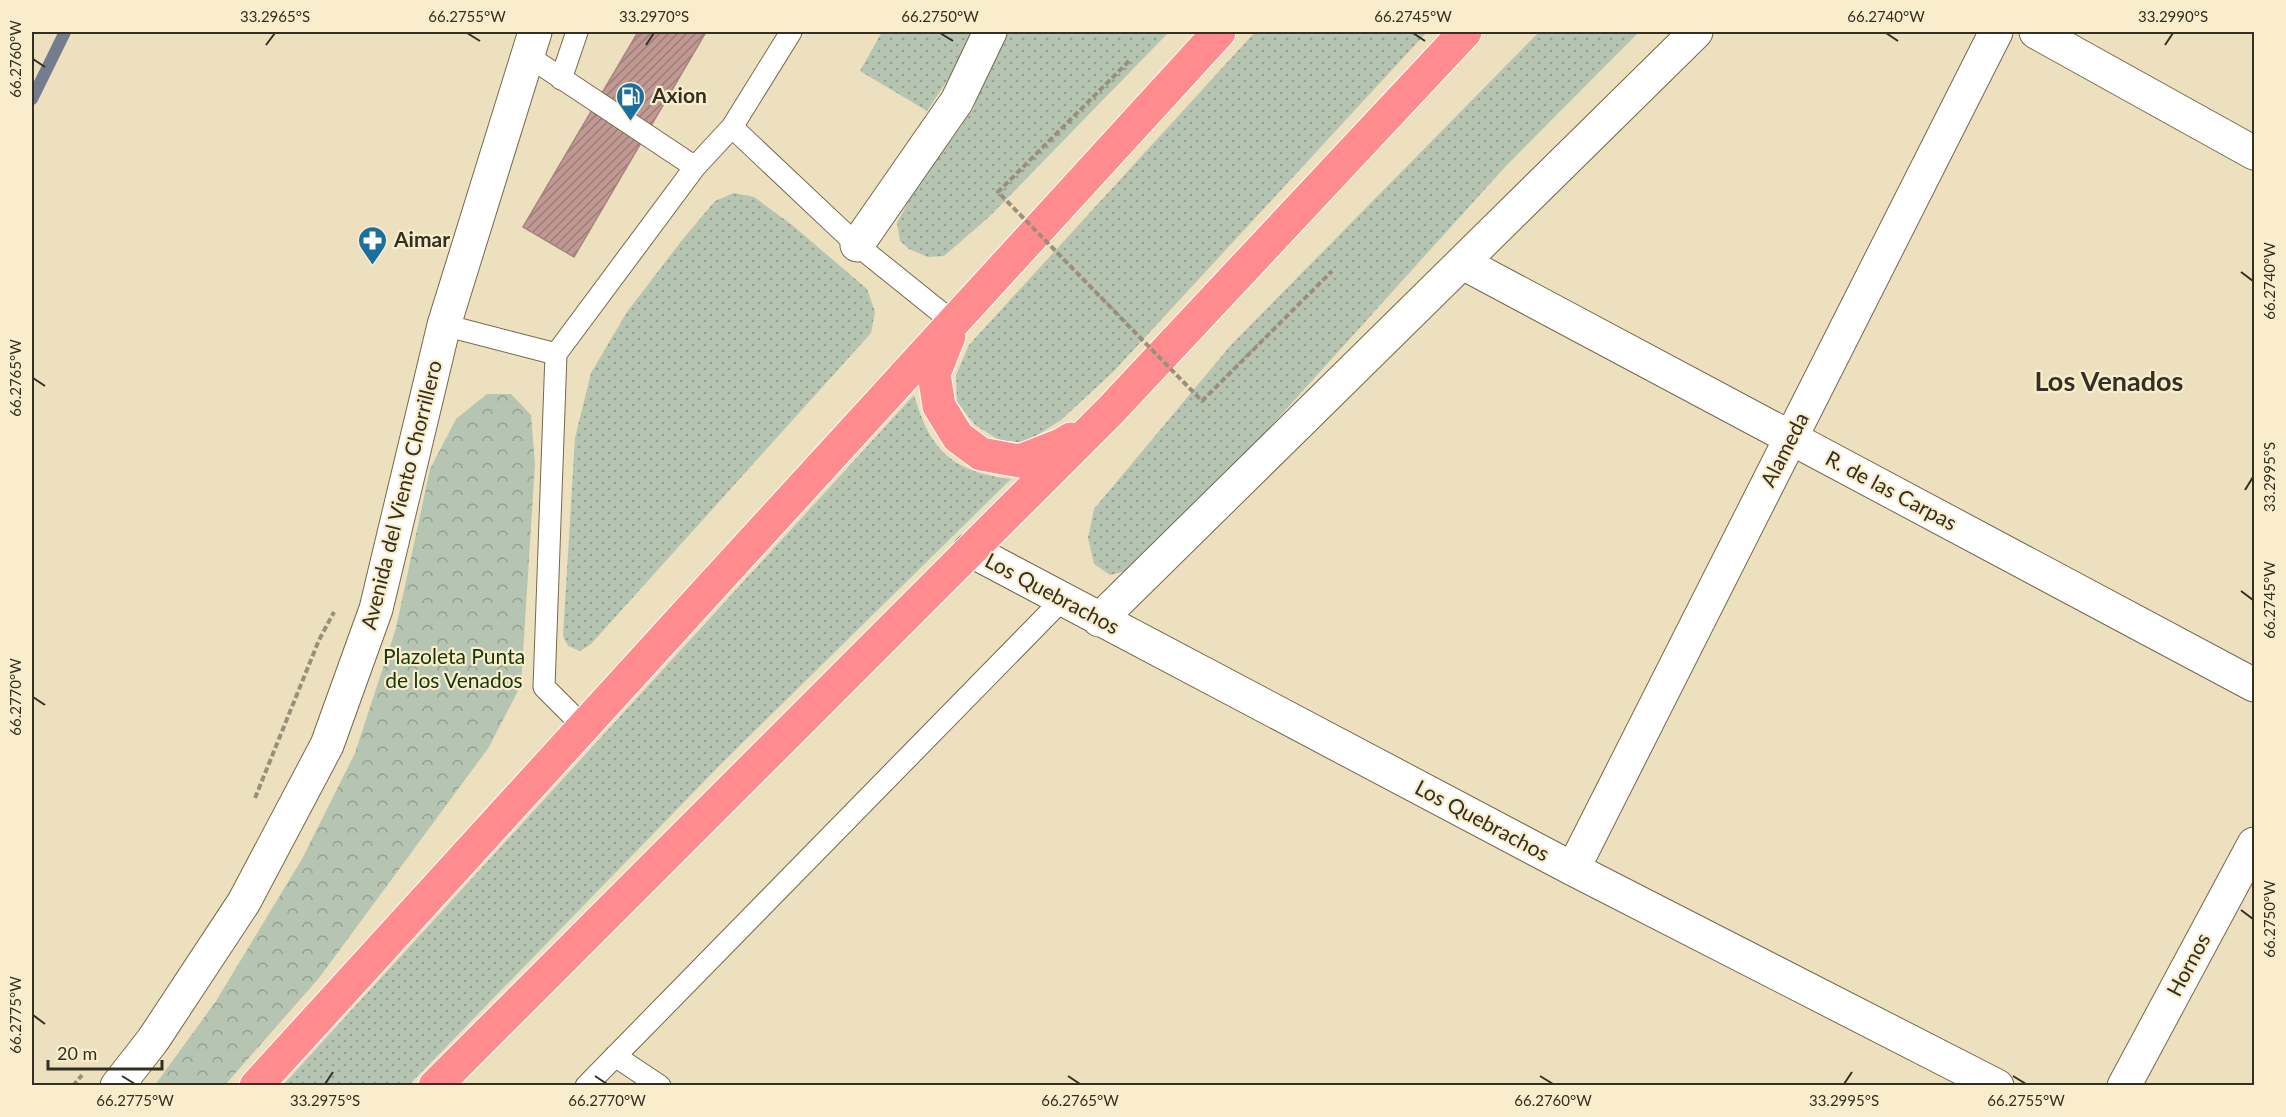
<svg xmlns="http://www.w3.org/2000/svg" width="2286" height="1117" viewBox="0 0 2286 1117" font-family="Lato,sans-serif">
<defs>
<pattern id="grass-dots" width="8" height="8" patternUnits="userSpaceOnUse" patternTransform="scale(1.5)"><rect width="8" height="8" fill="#b5c5b1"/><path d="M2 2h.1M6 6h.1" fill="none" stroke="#94a090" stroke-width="1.8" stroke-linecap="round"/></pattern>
<pattern id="park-crowns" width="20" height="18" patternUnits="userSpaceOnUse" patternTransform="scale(1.5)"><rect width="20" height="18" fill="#b5c5b1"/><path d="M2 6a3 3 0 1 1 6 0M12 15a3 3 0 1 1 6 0" fill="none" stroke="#94a090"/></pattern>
<pattern id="building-hatch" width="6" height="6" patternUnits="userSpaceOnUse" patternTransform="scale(1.5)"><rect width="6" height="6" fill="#c09993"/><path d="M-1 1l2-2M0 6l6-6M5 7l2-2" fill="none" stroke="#9d7d78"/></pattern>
</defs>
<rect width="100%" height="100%" fill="#ece0bf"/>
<path fill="url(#grass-dots)" d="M882,32H973L966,52L927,111L860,71Z
M1005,32H1169L989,217L944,256L928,257L909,249L900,241L897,223L913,193L974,108L985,70Z
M1255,32H1427L1113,372L1061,420L1025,443L999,440L975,425L957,402L956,375L969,345Z
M1539,32H1639L1504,168L1216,487L1134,569L1110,575L1094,564L1088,538L1094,509L1231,345Z
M734,193L754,197L792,225L867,289L875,312L871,333L591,644L580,651L568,646L563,636L575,438L591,373L627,312L683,239L715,201Z
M914,395C930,451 953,472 1011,479L722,763L409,1085H283Z"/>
<path fill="url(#park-crowns)" d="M487,394H511L531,415L535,464L521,685L489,747L319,978L225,1085H155L216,1001L302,859L355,753L396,628L430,469L456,419Z"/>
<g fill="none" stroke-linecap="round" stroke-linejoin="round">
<path stroke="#737d8e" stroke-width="12" d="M32,99L65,32"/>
</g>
<path fill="url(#building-hatch)" stroke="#a8847e" stroke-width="1.5" d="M638,32H706L574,257L523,227Z"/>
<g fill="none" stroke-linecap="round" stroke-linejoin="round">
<defs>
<path id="lane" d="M528,56L695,167
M561,79L577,32
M732,127L857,245L954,323
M444,325L556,354
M582,725L544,687L556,354L695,167L732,127L791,32
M615,1056L660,1086
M586,1086L1062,600"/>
<path id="street" d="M2036,32L2254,153
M857,245L957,101L990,32
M1463,263L2254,685
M970,550L1573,869L1997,1086
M1099,620L1696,32
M1573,869L1996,32
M2124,1086L2254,844"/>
<path id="secondary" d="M117,1086L153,1040L244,902L327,745L376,609L444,325L535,32"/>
<path id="highway" d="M949,336L934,374L939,406L958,437L981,454L1020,461L1063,444L1071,439
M256,1086C575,733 899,384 1219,32
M435,1086L1110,411L1465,32"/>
</defs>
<use href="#lane" stroke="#74694b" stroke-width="23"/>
<use href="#street" stroke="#74694b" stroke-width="35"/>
<use href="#secondary" stroke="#74694b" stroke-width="35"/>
<use href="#highway" stroke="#fff" stroke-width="35"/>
<path stroke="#999078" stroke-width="4" stroke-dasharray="6 3" stroke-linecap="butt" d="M255,798L319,640L334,612
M73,1086L82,1075"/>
<use href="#lane" stroke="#fff" stroke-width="21"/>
<use href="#street" stroke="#fff" stroke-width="33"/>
<use href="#secondary" stroke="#fff" stroke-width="33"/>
<use href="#highway" stroke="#fe8c8f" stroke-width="33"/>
<path stroke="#999078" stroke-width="4" stroke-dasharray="6 3" stroke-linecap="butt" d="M1129,61L998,192L1202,401L1332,271"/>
</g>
<path fill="none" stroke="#332f22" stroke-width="2" d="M467,33L480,41M940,33L953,41M1413,33L1425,41M1886,33L1898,41M266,45L275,33M646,45L654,33M2165,45L2173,33M33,59L45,67M2241,272L2253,281M33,378L45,386M2245,490L2253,477M2241,591L2253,600M33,697L45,705M2241,910L2253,919M33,1015L45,1024M122,1076L135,1084M595,1076L607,1084M1068,1076L1080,1084M1540,1076L1553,1084M2013,1076L2026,1084M325,1084L333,1072M1844,1084L1852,1072"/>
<defs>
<symbol id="fuel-pin" viewBox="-11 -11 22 30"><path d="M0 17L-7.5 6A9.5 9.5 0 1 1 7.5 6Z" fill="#1c6e9f" stroke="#f9edcc"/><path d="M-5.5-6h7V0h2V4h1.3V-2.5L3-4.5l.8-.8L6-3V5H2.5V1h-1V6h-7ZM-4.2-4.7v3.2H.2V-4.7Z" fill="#fff"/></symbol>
<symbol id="pharmacy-pin" viewBox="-11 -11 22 30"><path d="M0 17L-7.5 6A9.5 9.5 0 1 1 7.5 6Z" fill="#1c6e9f" stroke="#f9edcc"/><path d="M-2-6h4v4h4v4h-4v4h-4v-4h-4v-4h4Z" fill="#fff"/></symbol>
</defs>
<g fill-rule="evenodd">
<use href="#fuel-pin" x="614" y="80" width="33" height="45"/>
<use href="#pharmacy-pin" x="356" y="224" width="33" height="45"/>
</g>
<g text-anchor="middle" stroke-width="4.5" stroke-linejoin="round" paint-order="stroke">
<g font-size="21" font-weight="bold" fill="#332f22" stroke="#f9edcc" text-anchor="start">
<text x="652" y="103">Axion</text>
<text x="394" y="247">Aimar</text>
</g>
<g font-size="21" fill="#332f22" stroke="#f9edcc">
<text transform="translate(1785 450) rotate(-63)" y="7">Alameda</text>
<text transform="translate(1891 491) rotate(28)" y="7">R. de las Carpas</text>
<text transform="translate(402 495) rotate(-76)" y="7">Avenida del Viento Chorrillero</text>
<text transform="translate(1052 594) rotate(28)" y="7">Los Quebrachos</text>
<text transform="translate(1482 821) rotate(28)" y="7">Los Quebrachos</text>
<text transform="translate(2189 965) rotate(-62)" y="7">Hornos</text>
</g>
<g font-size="21" fill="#15370c" stroke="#f9edcc">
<text x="454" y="664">Plazoleta Punta<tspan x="454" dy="24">de los Venados</tspan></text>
</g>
<g font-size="27" font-weight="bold" fill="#332f22" stroke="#f9edcc">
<text x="2109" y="391">Los Venados</text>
</g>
</g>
<rect width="2286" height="1117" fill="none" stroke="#f9edcc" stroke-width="66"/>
<path d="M48 1060v9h114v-9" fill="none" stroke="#332f22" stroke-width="3"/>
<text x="57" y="1060" font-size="18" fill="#332f22" stroke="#f9edcc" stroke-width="4.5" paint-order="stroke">20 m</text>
<rect x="33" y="33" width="2220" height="1051" fill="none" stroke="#332f22" stroke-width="2"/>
<g font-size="15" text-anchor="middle" fill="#332f22">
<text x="275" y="22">33.2965°S</text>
<text x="467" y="22">66.2755°W</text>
<text x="654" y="22">33.2970°S</text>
<text x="940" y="22">66.2750°W</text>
<text x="1413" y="22">66.2745°W</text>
<text x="1886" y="22">66.2740°W</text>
<text x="2173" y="22">33.2990°S</text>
<text transform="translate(16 59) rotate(-90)" y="5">66.2760°W</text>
<text transform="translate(2270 281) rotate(-90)" y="5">66.2740°W</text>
<text transform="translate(16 378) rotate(-90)" y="5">66.2765°W</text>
<text transform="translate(2270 477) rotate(-90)" y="5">33.2995°S</text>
<text transform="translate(2270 600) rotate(-90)" y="5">66.2745°W</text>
<text transform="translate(16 697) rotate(-90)" y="5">66.2770°W</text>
<text transform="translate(2270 919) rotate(-90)" y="5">66.2750°W</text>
<text transform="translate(16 1015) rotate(-90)" y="5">66.2775°W</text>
<text x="135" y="1106">66.2775°W</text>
<text x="325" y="1106">33.2975°S</text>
<text x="607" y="1106">66.2770°W</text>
<text x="1080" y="1106">66.2765°W</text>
<text x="1553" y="1106">66.2760°W</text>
<text x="1844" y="1106">33.2995°S</text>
<text x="2026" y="1106">66.2755°W</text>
</g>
</svg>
